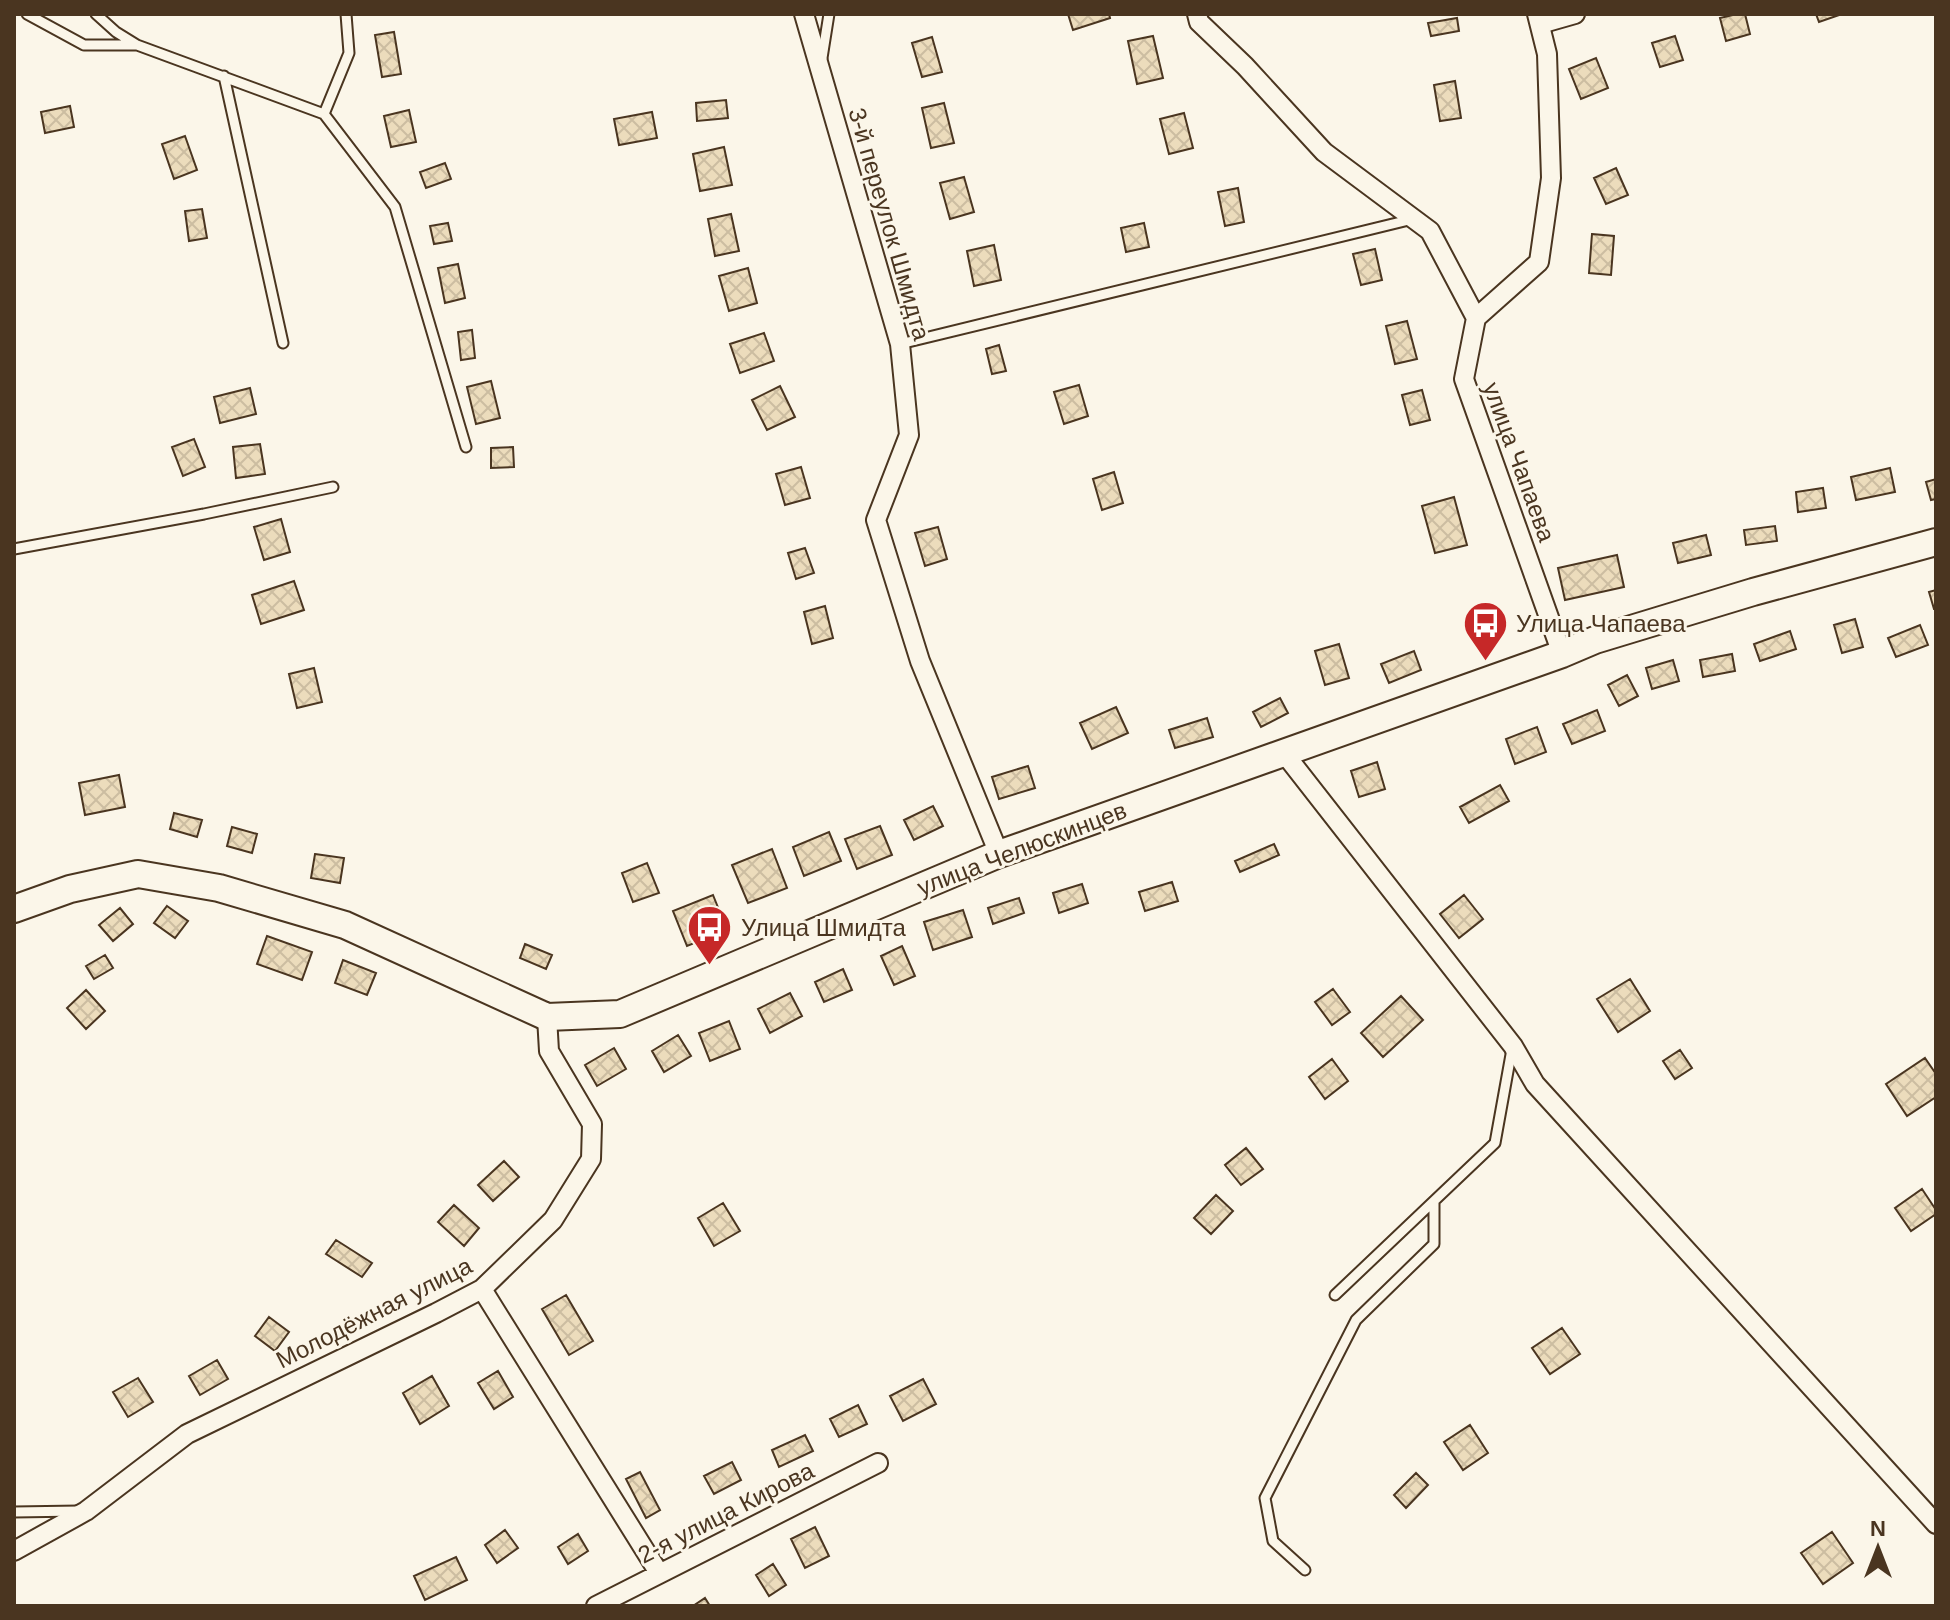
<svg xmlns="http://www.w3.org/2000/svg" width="1950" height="1620" viewBox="0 0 1950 1620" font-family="Helvetica,sans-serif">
<defs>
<pattern id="building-cross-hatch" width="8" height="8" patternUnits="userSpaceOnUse" patternTransform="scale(2)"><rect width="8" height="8" fill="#ecdcbc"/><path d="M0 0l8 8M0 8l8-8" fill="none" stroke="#ccbda1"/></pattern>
</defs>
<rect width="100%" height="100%" fill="#fbf6e9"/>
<path fill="url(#building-cross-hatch)" stroke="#4a3520" stroke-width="2" d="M1068,14H1109L1110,18L1073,30Z
M1737,14H1745L1750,34L1726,41L1720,18Z
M1816,14H1842L1819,22Z
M1457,18L1459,31L1431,36L1428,23Z
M394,32L401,74L382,77L375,35Z
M1153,36L1163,78L1137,84L1128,41Z
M1675,36L1683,60L1660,67L1652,43Z
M932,37L942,72L922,77L912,43Z
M1596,58L1608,88L1581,99L1569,69Z
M1455,81L1461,118L1440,121L1434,85Z
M726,100L728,118L697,121L696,103Z
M944,103L954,143L931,148L922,108Z
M70,106L74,127L45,133L41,112Z
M409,110L416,142L391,147L384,116Z
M652,112L657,138L619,145L614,119Z
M1184,113L1193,148L1169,154L1160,119Z
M185,136L197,170L174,179L162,144Z
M724,147L732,185L700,191L693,154Z
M445,163L451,179L426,188L420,172Z
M1616,168L1628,195L1606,204L1594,178Z
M964,177L974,212L950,219L940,183Z
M1238,188L1244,222L1225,226L1218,192Z
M202,209L207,238L189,241L185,211Z
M731,214L739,251L715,256L708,219Z
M448,223L452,241L434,244L430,226Z
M1144,223L1149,247L1126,252L1121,228Z
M1592,234L1614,236L1611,275L1589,273Z
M994,245L1001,280L974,286L967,251Z
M1375,249L1382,280L1361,285L1353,254Z
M458,264L465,298L445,303L438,268Z
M748,268L757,303L729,311L719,276Z
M1407,321L1417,359L1395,364L1386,326Z
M472,330L475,358L461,360L458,332Z
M764,333L774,361L740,373L730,344Z
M999,345L1006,371L992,374L986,349Z
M491,381L500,418L476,424L467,387Z
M1079,385L1088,416L1064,424L1054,392Z
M780,386L795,417L767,430L752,400Z
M250,388L256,414L220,423L214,397Z
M1422,390L1430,420L1410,425L1402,395Z
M194,439L205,467L183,476L172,447Z
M260,444L265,474L236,478L233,447Z
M513,447L514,467L491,468V448Z
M801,467L810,498L785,505L776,474Z
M1890,468L1895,492L1856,500L1851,477Z
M1114,472L1123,503L1102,510L1093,479Z
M1936,479V499L1931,500L1926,482Z
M1823,488L1826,508L1798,512L1796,492Z
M1454,497L1467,545L1435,553L1422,506Z
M281,519L290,552L264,560L254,527Z
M1775,526L1777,541L1746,545L1744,530Z
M938,527L947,559L925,566L915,533Z
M1706,535L1711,555L1678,563L1673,543Z
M805,548L814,573L796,579L788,553Z
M1617,555L1624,587L1565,600L1558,568Z
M294,581L304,610L261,624L252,595Z
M1936,590V609H1934L1929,592Z
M825,606L833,638L812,644L804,612Z
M1855,619L1863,647L1842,653L1834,625Z
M1920,625L1928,645L1896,657L1888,638Z
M1790,631L1796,649L1760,661L1754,644Z
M1339,644L1349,678L1325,685L1315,651Z
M1414,651L1421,670L1389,683L1381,664Z
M1732,654L1735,671L1703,677L1700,660Z
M1673,660L1679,681L1652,689L1646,668Z
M314,668L322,702L297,708L289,674Z
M1627,675L1638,696L1619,706L1608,685Z
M1280,698L1288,713L1261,727L1253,712Z
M1116,707L1128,733L1092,749L1080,723Z
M1597,710L1605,731L1572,744L1563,724Z
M1207,718L1213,737L1175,748L1169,730Z
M1537,727L1546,752L1515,764L1506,739Z
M1377,762L1385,789L1359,797L1351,771Z
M1028,766L1035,788L999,799L992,777Z
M119,775L125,807L85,815L79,783Z
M1500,785L1509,801L1469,823L1460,807Z
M933,806L943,826L914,840L904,820Z
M174,813L202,820L197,837L170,829Z
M880,826L892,855L857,869L845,839Z
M232,827L257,834L252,853L227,846Z
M829,832L841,861L804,876L793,847Z
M1274,844L1279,855L1240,872L1235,861Z
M772,849L787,888L748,903L732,865Z
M315,854L344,858L340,883L311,878Z
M647,863L659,893L633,902L622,873Z
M1172,882L1178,901L1145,911L1139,892Z
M1082,884L1088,903L1059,913L1053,893Z
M713,895L727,930L687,946L673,911Z
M1464,895L1483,919L1459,938L1440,914Z
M1019,898L1024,913L993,924L988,908Z
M167,906L188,921L175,938L154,923Z
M120,908L133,924L113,941L99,925Z
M963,910L972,937L933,950L924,922Z
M267,936L312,952L302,980L257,964Z
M525,944L552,955L546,969L520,958Z
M902,946L915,976L894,985L881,956Z
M105,955L113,968L94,979L86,966Z
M343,960L376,973L367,995L335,983Z
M843,969L852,990L824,1002L815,982Z
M1630,979L1650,1011L1618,1032L1597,999Z
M1333,989L1350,1012L1332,1025L1315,1002Z
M86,990L105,1011L86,1029L67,1008Z
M790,993L802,1016L770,1033L758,1009Z
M1401,996L1423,1020L1383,1057L1361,1033Z
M729,1021L740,1049L710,1061L699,1033Z
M678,1035L691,1056L664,1072L652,1051Z
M614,1048L626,1069L597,1086L585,1065Z
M1680,1050L1692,1068L1675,1079L1663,1061Z
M1925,1058L1936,1074V1097L1907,1116L1886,1084Z
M1332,1059L1348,1081L1325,1099L1309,1077Z
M1246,1148L1263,1169L1241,1185L1225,1165Z
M504,1161L519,1177L493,1201L478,1185Z
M1922,1189L1936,1210V1214L1911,1231L1895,1208Z
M1216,1195L1233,1211L1211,1234L1194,1218Z
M723,1203L740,1231L714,1246L698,1218Z
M454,1205L479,1228L464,1246L438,1222Z
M336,1240L372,1263L362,1277L326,1254Z
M566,1295L593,1341L569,1355L542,1309Z
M269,1317L289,1332L275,1351L255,1336Z
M1562,1328L1580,1354L1550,1374L1532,1348Z
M217,1360L228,1379L200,1395L189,1376Z
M498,1371L513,1397L494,1409L478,1383Z
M432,1376L449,1406L420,1424L403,1393Z
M138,1378L153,1402L128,1417L113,1392Z
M923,1379L936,1404L903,1421L890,1396Z
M858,1405L867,1424L839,1437L830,1419Z
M1470,1425L1488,1453L1463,1470L1444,1442Z
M805,1435L813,1451L779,1467L772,1450Z
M732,1462L741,1480L714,1494L704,1476Z
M640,1472L660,1510L646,1518L626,1479Z
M1416,1473L1428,1485L1406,1508L1394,1495Z
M815,1527L829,1556L805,1568L791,1539Z
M505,1530L518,1548L497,1563L485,1545Z
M1832,1532L1853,1563L1823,1584L1801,1553Z
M578,1534L588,1551L568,1564L558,1547Z
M456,1557L467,1580L425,1600L414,1576Z
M773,1564L786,1585L769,1596L756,1575Z
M705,1598L710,1606H693Z"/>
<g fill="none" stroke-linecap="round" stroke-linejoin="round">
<defs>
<path id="lane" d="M27,14L84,45H136
M96,14L116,32L137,45L324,114
M346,14L349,53L324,114L395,207L466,447
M822,58L829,14
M224,76L283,343
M900,344L1413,219
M14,549L204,514L333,487
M1335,1295L1495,1143L1512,1049
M14,1512L79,1511
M1305,1570L1273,1541L1265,1498L1356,1320L1434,1244V1202"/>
<path id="street" d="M804,14L900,344L909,435L876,520L920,661L999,854
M1197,14L1199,22L1245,66L1324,152L1430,231L1476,318L1464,379L1562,654
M1540,24L1575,14
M1476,318L1539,262L1551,178L1547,54L1537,14
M1284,753L1513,1046L1535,1084L1936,1524
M482,1289L659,1573
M14,1551L86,1511L187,1434L436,1313L482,1289L553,1220L591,1159L592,1124L549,1051L547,1017
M596,1606L878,1463"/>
<path id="secondary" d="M14,909L70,889L138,874L219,888L345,925L547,1017L620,1014L999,854L1562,654L1595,640L1753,592L1936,542"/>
</defs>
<use href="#lane" stroke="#4a3520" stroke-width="13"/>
<use href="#street" stroke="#4a3520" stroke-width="22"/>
<use href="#secondary" stroke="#4a3520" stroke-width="30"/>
<use href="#lane" stroke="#fbf6e9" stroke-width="9"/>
<use href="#street" stroke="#fbf6e9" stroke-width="18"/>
<use href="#secondary" stroke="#fbf6e9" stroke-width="26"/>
</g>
<defs>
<symbol id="bus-pin" viewBox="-11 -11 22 30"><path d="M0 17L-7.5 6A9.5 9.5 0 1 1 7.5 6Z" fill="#c62828" stroke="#fbf6e9"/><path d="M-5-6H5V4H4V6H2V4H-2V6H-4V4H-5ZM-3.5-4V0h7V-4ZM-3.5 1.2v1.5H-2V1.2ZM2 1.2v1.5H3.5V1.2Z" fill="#fff"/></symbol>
</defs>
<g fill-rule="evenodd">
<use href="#bus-pin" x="1460" y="598" width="51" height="69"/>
<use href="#bus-pin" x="684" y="902" width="51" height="69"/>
</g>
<g text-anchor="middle" stroke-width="6" stroke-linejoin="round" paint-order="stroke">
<g font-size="24" fill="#4a3520" stroke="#fbf6e9">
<text transform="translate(889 224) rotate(74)" y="8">3-й переулок Шмидта</text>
<text transform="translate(1519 462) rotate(70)" y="8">улица Чапаева</text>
<text transform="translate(1022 849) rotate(-21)" y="8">улица Челюскинцев</text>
<text transform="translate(374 1313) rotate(-27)" y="8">Молодёжная улица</text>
<text transform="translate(726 1513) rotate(-27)" y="8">2-я улица Кирова</text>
</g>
<g font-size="24" fill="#4a3520" stroke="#fbf6e9" text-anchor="start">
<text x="1516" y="632">Улица Чапаева</text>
<text x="741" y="936">Улица Шмидта</text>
</g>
</g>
<rect width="1950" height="1620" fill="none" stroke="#4a3520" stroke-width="32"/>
<g transform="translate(1878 1548)" stroke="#fbf6e9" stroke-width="6" paint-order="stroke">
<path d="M0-6L14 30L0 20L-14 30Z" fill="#4a3520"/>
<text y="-12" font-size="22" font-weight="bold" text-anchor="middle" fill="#4a3520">N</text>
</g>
</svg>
